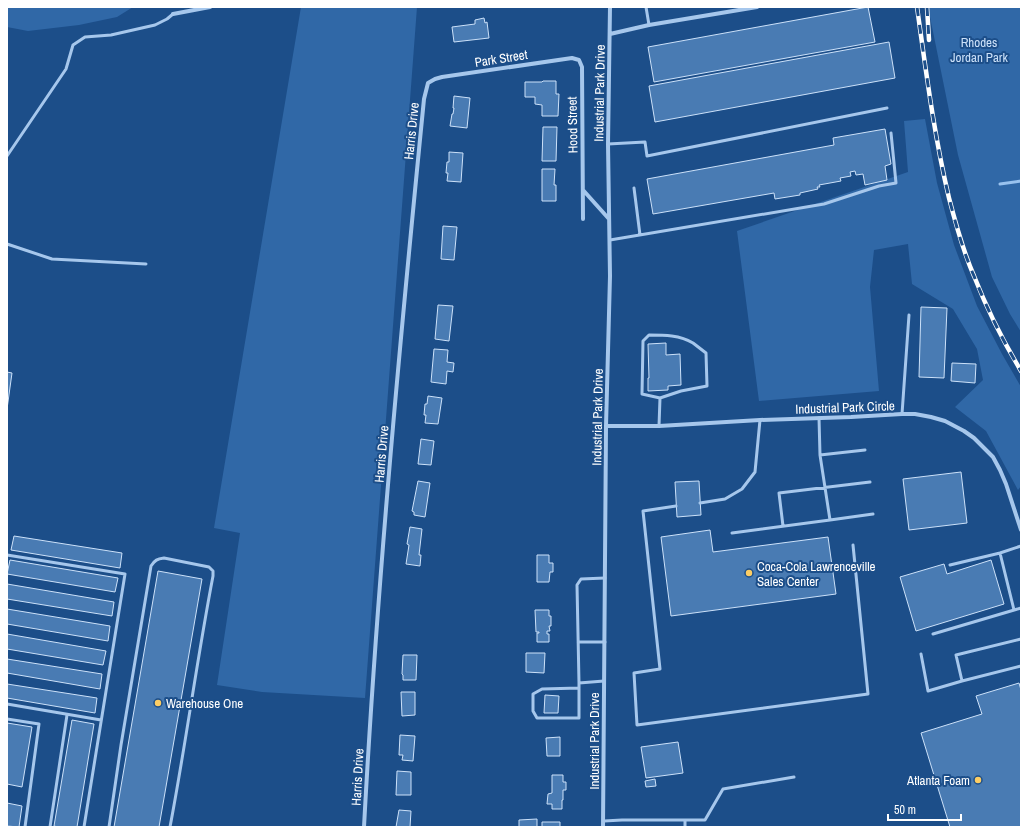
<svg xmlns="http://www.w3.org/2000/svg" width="1028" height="834" viewBox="0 0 1028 834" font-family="'Archivo Narrow',sans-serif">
<rect width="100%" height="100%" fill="#1c4e89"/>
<path fill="#3068a7" d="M7,7H133L117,17L79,25L28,31L7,27Z
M301,7H417L365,698L262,692L217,685L240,533L214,528Z
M928,7H1021V332L1010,314L992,277L958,155Z
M925,119L937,183L954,245L977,306L1002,354L1021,387V486L1018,490L986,431L955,407L983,380L977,349L953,309L912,284L908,244L874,250L870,287L879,391L759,401L737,231L908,172L904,121Z"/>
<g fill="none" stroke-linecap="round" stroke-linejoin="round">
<path stroke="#99c2ee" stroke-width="3" d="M1000,184L1021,181"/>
</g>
<path fill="#497bb3" stroke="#cce1f9" d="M868,7L875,42L654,82L648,47Z
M484,18L485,23L487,22L489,38L454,42L452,27L475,24V20Z
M889,42L895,78L655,122L649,86Z
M543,81H556V94H559L558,116H542V105L535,104V97H525V82H542Z
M454,96L470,98L467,128L450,126L452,114H453L454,108H453Z
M543,127H557L556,161H542Z
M885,129L891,164L885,166L887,180L865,185L863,174L856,175L855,171L850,172L851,176L840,178L841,181L819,185L820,187H817L818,189L800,193V195L775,199L774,193L653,214L647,179L834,145L833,138Z
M449,152L463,153L461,182L447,181L448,173H446L447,162H449Z
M542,169H555L554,185H556V201H542Z
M443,226L457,227L454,260L441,259Z
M438,305L453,306L449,341L435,339Z
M921,307L947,308L944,378L919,377Z
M666,343V355L680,354L681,385L668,386V390L648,391V378H649L648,344Z
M434,349L448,350L447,362L454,363L453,372L447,371L446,384L431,382Z
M952,363L976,364L975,383L951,381Z
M7,372L12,373L7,409Z
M428,396L442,398L438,424L425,423L426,415H424L425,404H427Z
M421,439L434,441L431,465L418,464Z
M961,472L967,523L909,530L903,479Z
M418,481L430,483L425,517L414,515V512L412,511Z
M699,481L701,515L677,517L675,482Z
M410,527L422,529L419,555H421L420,566L406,564L409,545L407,544Z
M710,530L713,552L828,537L836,594L671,616L661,537Z
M14,536L122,553L120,568L11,550Z
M537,555H549V563H553V572H550L549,582H537Z
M10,560L118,578L115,592L7,574Z
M991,560L1004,604L916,631L900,577L944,564L947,574Z
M158,571L202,579L159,827H114Z
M7,584L114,602L112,616L7,599Z
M7,609L110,626L108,641L7,624Z
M535,610H549V616H551V626H549L550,631H547V634H549V642H537V633H539V632H536Z
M7,634L106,651L103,665L7,649Z
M526,653H545L544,673L526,672Z
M403,655H417L416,680H403V675L402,674Z
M7,659L102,674L100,689L7,673Z
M1019,683L1021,690V827H950L921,733L982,714L976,696Z
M7,684L97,698L95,713L7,698Z
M401,692H415V715L402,716Z
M545,695L559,696L558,713H544Z
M72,720L94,724L77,827H58L54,826Z
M7,723L32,727L22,787L7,784Z
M400,735L415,736L413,761L402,760L403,755H399Z
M560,737V756H547L546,738Z
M678,742L683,773L646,778L641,747Z
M397,771L411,772V795H396Z
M552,775H563V782H566V790H563V800H562V809H552V804H547L548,794L552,793Z
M655,779L656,786L646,787L645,781Z
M7,803L22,806L19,827L7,826Z
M399,810L411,811L410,827H396Z
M537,819V827H519V820Z
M542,822H560V827H542Z"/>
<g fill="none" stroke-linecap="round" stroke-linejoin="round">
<path stroke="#a6c7ec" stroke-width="3" d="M646,7L649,25
M608,144L645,142L647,156L887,108
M7,156L66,69L73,45L85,37L111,35L155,25L167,19L173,14
M634,188L640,235
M610,240L824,204L879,186L896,183L891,133
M7,244L52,259L146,264
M902,414L909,315
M659,426L660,398L642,394L643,341L649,335C664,335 680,335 693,343C697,346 702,350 706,353L707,386L681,391L660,398
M820,455L865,450
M700,503L725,499L742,489L755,472L760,420
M676,506L643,511L660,669L634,673L637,725L868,694L853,545
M830,520L873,514
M783,526L779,493L870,482
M732,533L830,520L820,455L819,418
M1000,553L1014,610
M7,555L125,574L84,827
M950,565L1000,553L1021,546
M933,634L1021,608
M1021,639L956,655L962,681L1021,666
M578,642H605
M921,654L928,691L962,681
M579,683L577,585L581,579L605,578
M579,688L542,689L533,694V711L537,718H579V683L604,681
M7,704L101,720
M7,719L39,724L25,827
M685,820V827
M604,821L622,820H705L723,789L794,777
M50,827L67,715
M109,827L121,745L151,566C155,560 157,559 164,558L209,567L213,571V576C197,659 186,743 170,827"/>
<path stroke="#a6c7ec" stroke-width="4" d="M173,14L210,7
M610,34L649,25L757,7
M583,190L609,219
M606,426H659L760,420L851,417L902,414H915L931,417L945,421L964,431L974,438L993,457L1000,470L1006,484L1021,530
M364,827C377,584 400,341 424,99L428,83L435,79L442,77L572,58L579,60L582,67L583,219
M603,827L606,426L610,276L608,144L610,7"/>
<defs>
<path id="rail" d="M917,7C926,71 934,135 949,198C956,225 963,251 974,276C987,309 1003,341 1021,371
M927,7L929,40"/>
</defs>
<use href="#rail" stroke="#fff" stroke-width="4.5"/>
<use href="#rail" stroke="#1c4e89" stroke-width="3" stroke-dasharray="9" stroke-linecap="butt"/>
</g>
<g fill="#fccd64" stroke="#1c4e89" stroke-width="1.5">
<circle cx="749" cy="573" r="4"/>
<circle cx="158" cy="703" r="4"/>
<circle cx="978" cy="780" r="4"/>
</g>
<g text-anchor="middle" stroke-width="4" stroke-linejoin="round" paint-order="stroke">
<g font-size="13" fill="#cce1f9" stroke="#1c4e89">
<text x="979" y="47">Rhodes<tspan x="979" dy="15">Jordan Park</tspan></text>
</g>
<g font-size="13" fill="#fff" stroke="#1c4e89">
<text transform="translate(501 58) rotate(-9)" y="5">Park Street</text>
<text transform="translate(599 93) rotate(-89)" y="5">Industrial Park Drive</text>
<text transform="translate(572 125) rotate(-91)" y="5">Hood Street</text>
<text transform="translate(411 131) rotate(-84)" y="5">Harris Drive</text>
<text transform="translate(845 407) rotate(-2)" y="5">Industrial Park Circle</text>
<text transform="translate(597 417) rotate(-89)" y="5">Industrial Park Drive</text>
<text transform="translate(381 454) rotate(-85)" y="5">Harris Drive</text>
<text transform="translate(594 741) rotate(-90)" y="5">Industrial Park Drive</text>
<text transform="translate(357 777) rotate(-87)" y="5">Harris Drive</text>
</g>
<g font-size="13" fill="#fff" stroke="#1c4e89" text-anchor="start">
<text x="757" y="571">Coca-Cola Lawrenceville<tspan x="757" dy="15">Sales Center</tspan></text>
<text x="166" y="708">Warehouse One</text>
<text x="970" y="785" text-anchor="end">Atlanta Foam</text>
</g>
</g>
<rect width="1028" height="834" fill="none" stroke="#ffffff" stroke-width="16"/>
<path d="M888 814v6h73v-6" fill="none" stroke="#ffffff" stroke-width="2"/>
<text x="894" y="814" font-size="12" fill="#ffffff" stroke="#1c4e89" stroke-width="3" paint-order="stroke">50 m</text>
</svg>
